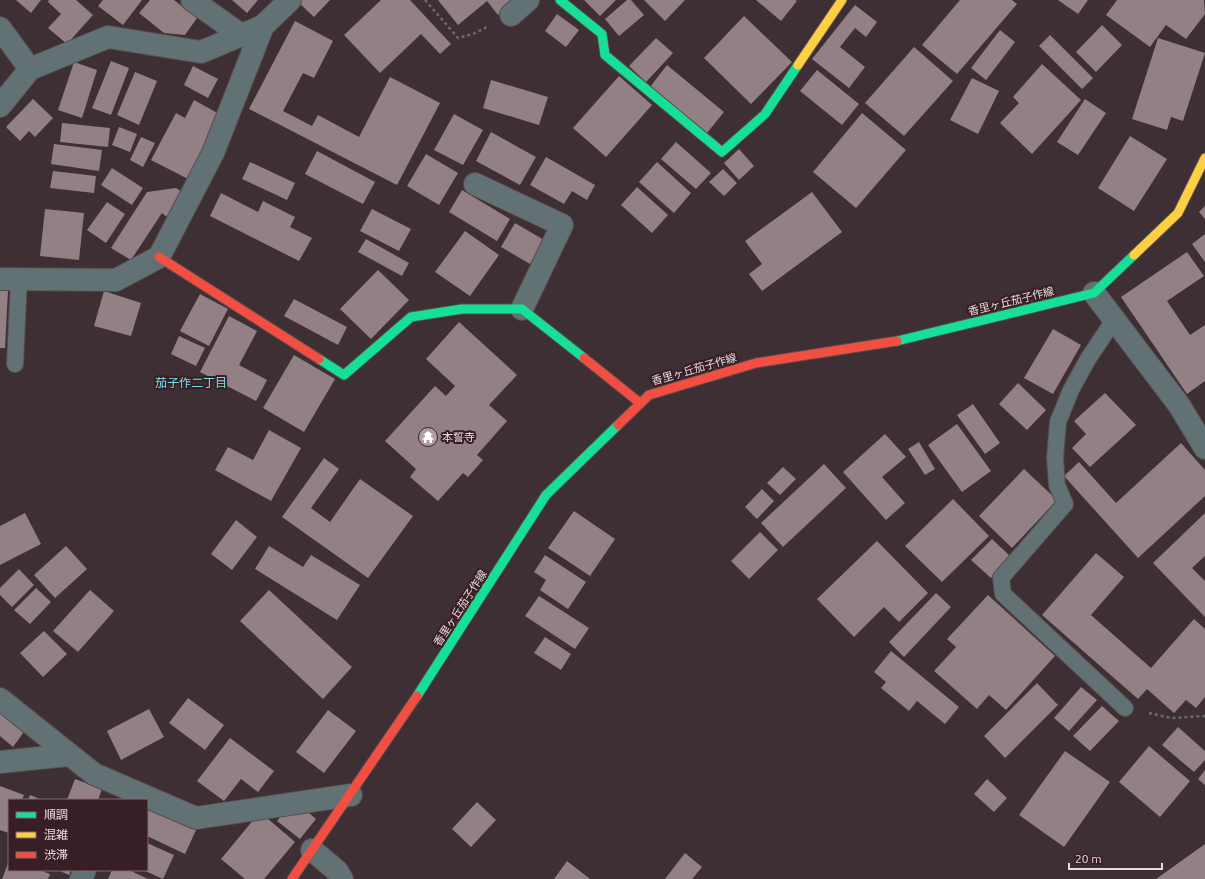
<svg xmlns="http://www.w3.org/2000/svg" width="1205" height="879" viewBox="0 0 1205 879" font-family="Ubuntu,'Noto Sans JP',sans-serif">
<rect width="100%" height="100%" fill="#3d2f33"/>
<path fill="#928085" d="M16,0H41L31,13Z
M49,0H76L93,15L67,44L48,28L61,14L48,2Z
M103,0H142L123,25L98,6Z
M150,0H174L197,18L185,35L164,33L139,13Z
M232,0H258L247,13Z
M302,0H330L314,17L299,3Z
M381,0H410L451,44L440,54L421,34L380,73L344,35Z
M438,0H517L498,15L487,1L458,25Z
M584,0H616L600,16Z
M627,0H631L644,15L619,36L605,19Z
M644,0H685L665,21Z
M756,0H795L797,1L781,21Z
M960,0H1012L1017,4L957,74L922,45Z
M1058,0H1088L1078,14Z
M1117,0H1204L1205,14L1186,39L1166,25L1150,47L1106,15Z
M855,5L877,22L866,37L855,28L840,47L865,67L849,88L812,59Z
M557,14L579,30L566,47L545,31Z
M744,16L792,62L751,104L704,58Z
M295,21L333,41L314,78L303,73L283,111L312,126L318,115L359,137L390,77L440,103L397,185L249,109Z
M1102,25L1122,45L1096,72L1076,52Z
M1000,30L1015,42L986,80L971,68Z
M1050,35L1093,78L1082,89L1039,46Z
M656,38L673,53L646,82L629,66Z
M1158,38L1205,53L1183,121L1171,117L1167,130L1132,119Z
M914,47L953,81L904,136L865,103Z
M111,61L129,68L111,115L92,108Z
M74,62L97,70L82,118L58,110Z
M1042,64L1081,100L1032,154L1000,123L1019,103L1013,97Z
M667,65L724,112L707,133L650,87Z
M193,66L218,79L208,98L184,85Z
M817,70L859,104L842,125L800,91Z
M135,72L157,81L139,125L117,115Z
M619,76L652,105L606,157L573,128Z
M972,78L999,91L978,134L950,120Z
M491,80L548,97L539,125L483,108Z
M33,99L53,118L35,137L29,131L20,141L6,127Z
M1085,99L1106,113L1078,155L1057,142Z
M194,100L221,115L188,179L151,160L176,113L185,118Z
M862,113L906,150L856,208L813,172Z
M454,114L483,130L463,165L434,150Z
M62,123L110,128L108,147L60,142Z
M119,127L137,134L130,152L112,145Z
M491,132L536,157L520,185L476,161Z
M1130,136L1167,159L1134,211L1098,188Z
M141,137L155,143L143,167L130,160Z
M676,142L711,173L696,189L661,159Z
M54,144L102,150L99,171L51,164Z
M739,149L754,166L739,180L724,163Z
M317,151L375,182L363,204L305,174Z
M426,154L458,173L439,205L407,186Z
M546,157L595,185L587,200L572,191L564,204L530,185Z
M250,162L295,183L287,200L242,179Z
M657,162L691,193L674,213L639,182Z
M112,168L143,188L132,205L101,185Z
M723,169L737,183L724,196L709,182Z
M53,171L96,176L94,193L50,188Z
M637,187L668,215L652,233L621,205Z
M176,188L184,193L168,218L162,213L131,260L111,248L147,192Z
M462,190L510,219L497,241L449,212Z
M812,192L842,232L762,291L749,274L762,264L745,241Z
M221,193L258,212L263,201L295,217L290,227L312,238L299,261L210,216Z
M107,202L125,214L106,243L87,230Z
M1205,206V219L1199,212Z
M45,209L84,213L79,260L40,256Z
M372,209L411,229L399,251L360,231Z
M515,223L544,240L530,264L501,247Z
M465,231L499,255L470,296L435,272Z
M1205,234V262L1192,244Z
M366,239L409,263L402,276L358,252Z
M1187,252L1204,276L1167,301L1190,335L1205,325V381L1187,394L1121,297Z
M378,270L409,300L371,339L340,309Z
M0,291H8L5,348H0Z
M104,291L141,303L131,336L94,326Z
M200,294L228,309L209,346L180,331Z
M294,299L347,327L338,345L284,316Z
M229,316L257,331L239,365L267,380L256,401L200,372Z
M459,322L517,375L489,405L507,421L477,455L483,460L468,477L463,473L438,501L410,477L416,469L385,441L435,386L446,396L455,386L426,359Z
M1053,329L1081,345L1053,394L1024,378Z
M179,336L205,348L196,366L171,354Z
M294,355L335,379L304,432L263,408Z
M1018,383L1046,410L1027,430L999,404Z
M1105,393L1136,425L1090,467L1072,448L1086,434L1074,421Z
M973,404L1000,443L985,454L957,415Z
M957,424L991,471L962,492L928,445Z
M269,430L301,448L271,501L215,470L228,447L253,460Z
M885,434L906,457L882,477L905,503L886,520L843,472Z
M919,442L935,469L925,475L908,449Z
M1181,443L1205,470V496L1138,558L1064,476L1079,462L1116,503Z
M324,458L339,469L311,508L330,522L360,479L413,516L368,578L282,517Z
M824,464L846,488L783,547L761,523Z
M783,467L796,479L780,495L767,483Z
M1024,469L1057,500L1012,548L979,516Z
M762,489L774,501L757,519L745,507Z
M953,499L989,536L942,582L905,546Z
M574,511L615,539L590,576L548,548Z
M25,513L41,544L0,565V526Z
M1205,513V556L1192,568L1205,581V617L1153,563Z
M236,520L257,537L232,570L211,554Z
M760,532L778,550L749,579L731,561Z
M992,539L1011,557L991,578L971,560Z
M877,541L928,593L899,622L884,607L854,637L817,599Z
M66,546L87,569L55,598L34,575Z
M269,546L303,567L311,555L360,585L337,620L255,569Z
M1096,553L1124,577L1091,615L1151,668L1194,619L1205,629V697L1196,708L1186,700L1174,713L1147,689L1138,699L1042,615Z
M545,555L586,582L568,609L540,590L546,580L534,572Z
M19,569L34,585L12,607L0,595V588Z
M36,588L51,602L30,624L14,610Z
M90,590L114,611L78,652L53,631Z
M269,590L352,667L323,699L240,621Z
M936,593L951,607L904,657L889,642Z
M988,595L1055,656L1006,710L989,695L977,709L934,671L956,647L947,639Z
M539,596L589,628L575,649L525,616Z
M44,631L67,654L43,677L20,653Z
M545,637L571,654L561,670L534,653Z
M891,651L959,707L945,724L917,701L909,711L881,688L886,682L874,672Z
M1037,683L1058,705L1005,758L984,736Z
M1081,687L1097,700L1069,731L1054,718Z
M188,698L224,725L205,750L169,723Z
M1102,706L1119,721L1090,751L1073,736Z
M0,708L26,729L13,747L0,736Z
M149,709L164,737L121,760L107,731Z
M328,710L356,731L324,773L296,752Z
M1178,727L1205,751V760L1194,772L1162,745Z
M230,738L274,771L258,792L241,779L224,801L197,781Z
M1149,746L1190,781L1160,817L1119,782Z
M1065,751L1110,782L1064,847L1019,815Z
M1205,770V785L1198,779Z
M75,779L102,789L98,800H67Z
M987,779L1007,798L994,812L974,794Z
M0,786L24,795L22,800H9V833L0,830Z
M30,795L42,800H28Z
M477,802L496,820L471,847L452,829Z
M148,807L196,830L185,854L147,836Z
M302,807L316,819L300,839L277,821L286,810Z
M260,812L295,842L264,879H245L221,859Z
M147,843L174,855L163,879L143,870H147Z
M1205,844V879H1156Z
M685,853L702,867L692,879H665Z
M9,861V870H39L50,874L48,879H2Z
M567,861L590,879H554Z
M58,870H71L69,875Z
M112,870H129L148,879H108Z"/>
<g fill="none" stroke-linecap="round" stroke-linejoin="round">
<defs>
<path id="lane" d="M1114,320L1088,359L1071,390L1058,422L1055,458L1057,485L1065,504L1001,578L1003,594L1125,708
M15,364L19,279"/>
<path id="street" d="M192,0L241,35
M511,15L528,0
M0,28L30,69
M0,106L30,69L108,37L201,52L263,26L290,0
M475,184L562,225L522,309
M0,279L116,280L159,257L213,153L263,26
M1094,293L1179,405L1205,448
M0,699L94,774L196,818L351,795
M0,762L69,755
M312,850L337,871L342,879
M81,879L85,870"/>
<path id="fast" d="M560,0L602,34L605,55L722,152L765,114L798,65
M897,341L1094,293L1134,255
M319,359L344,375L411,317L462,309H522L584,358
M417,696L546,495L618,425"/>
<path id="slow" d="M798,65L842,0
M1134,255L1178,213L1205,158"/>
<path id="jam" d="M159,257L319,359
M584,358L640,403
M618,425L649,395L756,363L897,341
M292,879L417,696"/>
</defs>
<use href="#lane" stroke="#584b4f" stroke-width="18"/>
<use href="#street" stroke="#584b4f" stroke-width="24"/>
<use href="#fast" stroke="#584b4f" stroke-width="11"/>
<use href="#slow" stroke="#584b4f" stroke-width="11"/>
<use href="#jam" stroke="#584b4f" stroke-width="11"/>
<path stroke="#686b6e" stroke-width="2.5" stroke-dasharray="3 3" stroke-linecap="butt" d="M425,0L458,38L473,34L487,27
M1149,713L1171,718L1205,716"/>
<use href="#lane" stroke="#627174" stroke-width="16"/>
<use href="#street" stroke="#627174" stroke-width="22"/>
<use href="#fast" stroke="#16e098" stroke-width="9"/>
<use href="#slow" stroke="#ffcf43" stroke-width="9"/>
<use href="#jam" stroke="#f24e42" stroke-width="9"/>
</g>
<defs>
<symbol id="temple-disc" viewBox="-11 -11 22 22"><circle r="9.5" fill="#ae9ea2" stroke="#381f26"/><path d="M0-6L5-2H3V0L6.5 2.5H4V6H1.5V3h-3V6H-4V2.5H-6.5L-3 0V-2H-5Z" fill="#fff"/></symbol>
</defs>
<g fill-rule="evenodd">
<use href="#temple-disc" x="417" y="426" width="22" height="22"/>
</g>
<g text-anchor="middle" stroke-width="4" stroke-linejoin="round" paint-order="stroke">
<g font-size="11" fill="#ebdade" stroke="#381f26">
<text transform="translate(1011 301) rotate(-14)" y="4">香里ヶ丘茄子作線</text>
<text transform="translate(694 369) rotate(-16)" y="4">香里ヶ丘茄子作線</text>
<text transform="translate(460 608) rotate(-57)" y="4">香里ヶ丘茄子作線</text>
</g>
<g font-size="11" fill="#ebdade" stroke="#381f26" text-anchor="start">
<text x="442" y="441">本誓寺</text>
</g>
<g font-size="12" fill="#75e0ec" stroke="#381f26">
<text x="191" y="387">茄子作二丁目</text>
</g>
</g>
<rect x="8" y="799" width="140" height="72" fill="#381f26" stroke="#806a70"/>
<rect x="16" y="812" width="20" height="6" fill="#16e098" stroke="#806a70"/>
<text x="44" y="819" font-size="12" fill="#ebdade">順調</text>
<rect x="16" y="832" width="20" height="6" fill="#ffcf43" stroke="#806a70"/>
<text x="44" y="839" font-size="12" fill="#ebdade">混雑</text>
<rect x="16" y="852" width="20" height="6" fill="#f24e42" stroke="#806a70"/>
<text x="44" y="859" font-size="12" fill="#ebdade">渋滞</text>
<path d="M1069 863v6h93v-6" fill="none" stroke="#ebdade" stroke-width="2"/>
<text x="1075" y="863" font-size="12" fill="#ebdade" stroke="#381f26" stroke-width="3" paint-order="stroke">20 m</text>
</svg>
